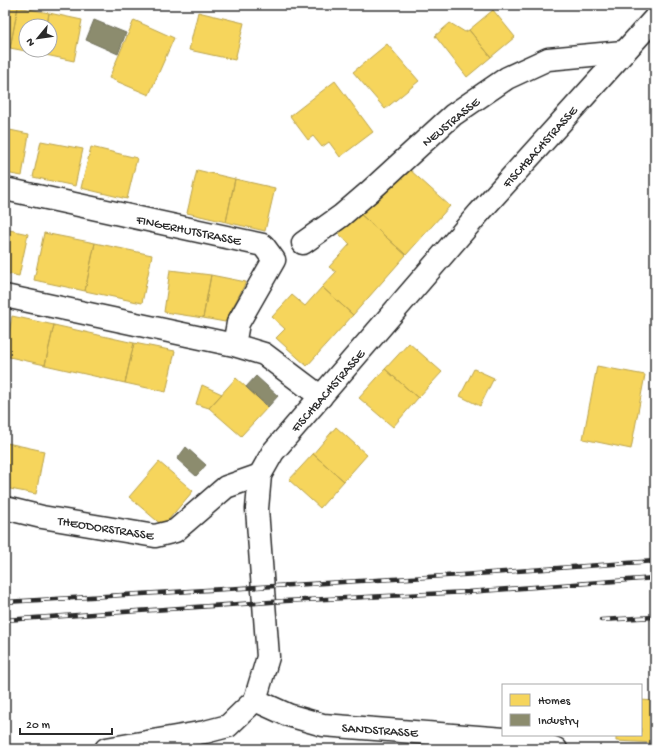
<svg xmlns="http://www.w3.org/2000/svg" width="660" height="754" viewBox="0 0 660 754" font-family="'Gochi Hand',sans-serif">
<rect width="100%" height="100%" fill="#fff"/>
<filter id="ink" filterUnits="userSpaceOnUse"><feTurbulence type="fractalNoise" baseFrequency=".025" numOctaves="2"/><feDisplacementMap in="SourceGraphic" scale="8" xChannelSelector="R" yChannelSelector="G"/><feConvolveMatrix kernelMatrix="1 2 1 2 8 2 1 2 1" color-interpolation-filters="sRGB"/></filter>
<g filter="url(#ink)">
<path fill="#f6d55c" stroke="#b9a24d" d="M5,5L18,7L10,48L5,47Z
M18,7L49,13L47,26H26V50H42L41,54L10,48Z
M493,10L515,37L491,57L469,30Z
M198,12L244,23L235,60L189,50Z
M49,13L82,20L74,61L41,54L42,50H50V26H47Z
M134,20L174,38L149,95L109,78Z
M450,23L465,32L469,30L491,57L467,77L435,36Z
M387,44L419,81L385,109L353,72Z
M335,81L373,132L340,157L329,142L322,147L313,136L308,140L290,116Z
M5,129L29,134L22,176L5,173Z
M41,141L83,149L75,186L33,177Z
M91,147L137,158L127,199L81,188Z
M409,169L450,206L406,255L358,212Z
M197,170L235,179L226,222L187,213Z
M235,179L275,188L265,231L226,222Z
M358,212L406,255L353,315L322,287L336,272L329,267L350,244L339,234Z
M5,229L28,234L19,276L5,273Z
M44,233L95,243L85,291L34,280Z
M95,243L152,255L142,303L85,291Z
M170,270L211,275L203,318L164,312Z
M211,275L246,282L225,322L203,318Z
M322,287L353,315L307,366L276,338L285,329L272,317L292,295L305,306Z
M12,316L54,325L45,365L5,356Z
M54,325L134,343L125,383L45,365Z
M134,343L175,351L166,392L125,383Z
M409,343L442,372L418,398L385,369Z
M597,366L645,375L631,449L583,439Z
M385,369L418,398L393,427L359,398Z
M474,369L494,378L480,406L460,396Z
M236,378L268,407L241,436L209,408Z
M202,385L222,394L209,408L196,404Z
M336,427L367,455L344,481L313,454Z
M7,443L44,451L36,494L5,488V455Z
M313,454L344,481L320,508L289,480Z
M159,462L193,491L163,526L129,497Z
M641,700L655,701V743L616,741V735H641Z"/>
<path fill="#8c8c6e" stroke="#6f6f5a" d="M94,20L126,33L118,54L86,40Z
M256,376L278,396L268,407L246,387Z
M186,447L206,465L196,476L177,459Z"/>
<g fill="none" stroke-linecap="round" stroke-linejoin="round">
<defs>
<path id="minor" d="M5,189L263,245L274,260L238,323L234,345
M303,243L341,216L369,192L453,115L507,78L548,59L623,52
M5,296L234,345L264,354L321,397
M5,508L42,517L155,536L175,531L226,487L260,475
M255,700L288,715L323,725L518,740L546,745L556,749"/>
<path id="tertiary" d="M106,749L205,732L228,726L255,700L268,657L257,509L260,475L273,452L479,213L655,18"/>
</defs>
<use href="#minor" stroke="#2b2b2b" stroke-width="25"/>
<use href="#tertiary" stroke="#2b2b2b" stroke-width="25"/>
<use href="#minor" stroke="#fff" stroke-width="22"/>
<use href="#tertiary" stroke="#fff" stroke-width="22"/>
<defs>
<path id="rail" d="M5,602L462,575L655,561
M5,620L285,601L468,592L655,578
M601,620L655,617"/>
</defs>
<use href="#rail" stroke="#2b2b2b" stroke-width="4.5"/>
<use href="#rail" stroke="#fff" stroke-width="3" stroke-dasharray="9" stroke-linecap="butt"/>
</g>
</g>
<g text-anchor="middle" stroke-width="4" stroke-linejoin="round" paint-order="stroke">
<g font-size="13" fill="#2b2b2b" stroke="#fff">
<text transform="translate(450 121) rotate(-39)" y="5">NEUSTRASSE</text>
<text transform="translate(539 146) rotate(-48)" y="5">FISCHBACHSTRASSE</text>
<text transform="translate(189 229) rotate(12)" y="5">FINGERHUTSTRASSE</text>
<text transform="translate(327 390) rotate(-49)" y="5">FISCHBACHSTRASSE</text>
<text transform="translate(106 527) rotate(9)" y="5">THEODORSTRASSE</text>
<text transform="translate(380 729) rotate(4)" y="5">SANDSTRASSE</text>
</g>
</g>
<rect width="660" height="754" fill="none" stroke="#fff" stroke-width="20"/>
<rect x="10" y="10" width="640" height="734" fill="none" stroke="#2b2b2b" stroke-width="1.5" filter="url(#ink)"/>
<rect x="502" y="684" width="140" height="52" fill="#ffffff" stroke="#aaaaaa"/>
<rect x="510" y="694" width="20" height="12" fill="#f6d55c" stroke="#aaaaaa"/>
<text x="538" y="704" font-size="12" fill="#2b2b2b">Homes</text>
<rect x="510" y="714" width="20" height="12" fill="#8c8c6e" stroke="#aaaaaa"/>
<text x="538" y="724" font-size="12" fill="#2b2b2b">Industry</text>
<g transform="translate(38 38) rotate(241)"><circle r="19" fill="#ffffff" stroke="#aaaaaa"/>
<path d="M0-3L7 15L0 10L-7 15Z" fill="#2b2b2b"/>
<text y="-6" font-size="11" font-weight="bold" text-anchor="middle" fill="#2b2b2b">N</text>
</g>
<path d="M20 728v6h92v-6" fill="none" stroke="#2b2b2b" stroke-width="2"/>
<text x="26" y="728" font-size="12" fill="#2b2b2b" stroke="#ffffff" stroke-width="3" paint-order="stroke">20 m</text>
</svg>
